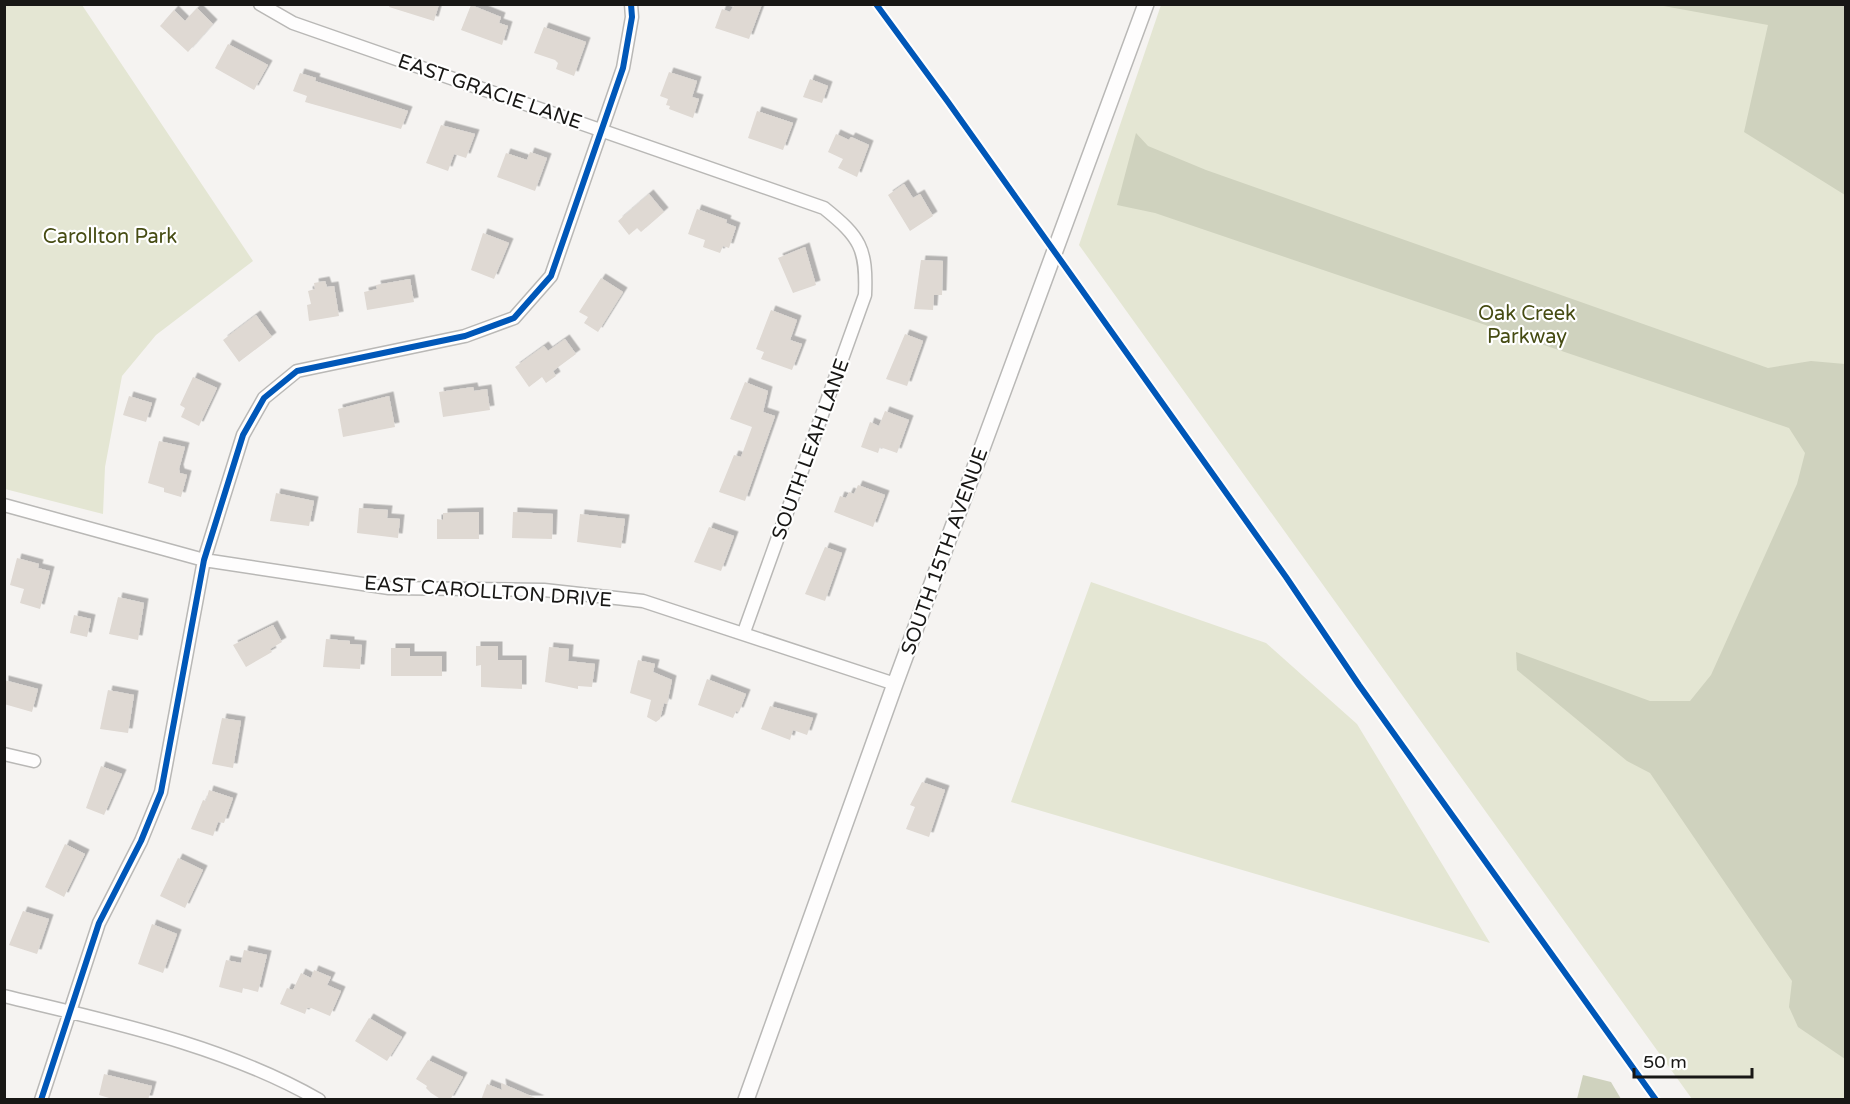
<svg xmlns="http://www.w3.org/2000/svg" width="1850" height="1104" viewBox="0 0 1850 1104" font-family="'Varela Round',sans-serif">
<defs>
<filter id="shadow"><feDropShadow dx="4.5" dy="-4.5" stdDeviation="0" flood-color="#0004"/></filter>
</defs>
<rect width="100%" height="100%" fill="#f5f3f1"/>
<path fill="#e4e6d3" d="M5,4L82,5L253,261L156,335L122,376L105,467L103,514L5,489Z
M1161,5H1845V1099H1692L1079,245Z
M1091,582L1266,643L1357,724L1490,943L1011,802Z"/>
<path fill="#cfd2be" d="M1658,5H1845V195L1744,132L1768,25Z
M1136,133L1148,146L1206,170L1768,368L1811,361L1845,364V1059L1798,1027L1789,1007L1792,981L1650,773L1627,761L1517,670L1516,652L1650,701H1690L1711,675L1797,484L1805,453L1789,428L1155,213L1117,205Z
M1583,1075L1611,1082L1621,1099H1577Z"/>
<path fill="#dfd9d3" filter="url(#shadow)" d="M390,4H439L434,21L389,7Z
M735,4H762L749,39L715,28L722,9L730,12Z
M471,5L501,17L499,23L508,26L502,45L461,30Z
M197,8L213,24L188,52L160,26L174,10L185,21Z
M544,27L586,42L574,76L556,69L558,63L555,60L534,53Z
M228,44L268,65L254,90L215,68Z
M669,72L697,81L692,97L699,99L693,118L669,109L670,106L666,105L668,99L660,96Z
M300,73L316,78L315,81L408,111L401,129L305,102L307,96L293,91Z
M810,79L828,86L822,103L803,97Z
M757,111L793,123L783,150L748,138Z
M441,125L475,134L466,158L454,154L448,171L426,163Z
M836,134L849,140L851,137L869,145L857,177L838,168L843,159L828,152Z
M530,152L547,158L535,191L497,177L506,153L527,160Z
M904,184L913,198L920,194L933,216L910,231L888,195Z
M649,194L664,212L641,232L637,228L629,235L618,221Z
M697,209L727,220L726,223L736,227L729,248L723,246L720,253L703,247L705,240L688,234Z
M483,233L509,243L494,279L471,270Z
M805,247L816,285L793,293L778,258Z
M921,260L943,261L942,295H934L933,310L914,309Z
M601,278L623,292L598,332L584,323L588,317L579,312Z
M410,279L414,302L367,310L364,292L377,289L376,285Z
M325,281L327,287L334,286L339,316L309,321L307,305L311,304L308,291L315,289L314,283Z
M771,310L797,320L790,340L802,344L792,370L761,359L764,352L756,349Z
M256,315L272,337L239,362L223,340Z
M905,334L923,341L907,386L886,379Z
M565,339L576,354L553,371L556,376L546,383L542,377L529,387L515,367L544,346L548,351Z
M193,377L217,388L199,426L181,417L185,408L180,405Z
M745,382L768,391L763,412L775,416L745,501L719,492L734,455L741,457L752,427L730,419Z
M473,387L474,391L487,389L490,410L443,417L439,392Z
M129,396L152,403L146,422L123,415Z
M389,396L395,427L343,437L338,409Z
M885,411L909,420L897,453L880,447L878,453L861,447L870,422L879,426Z
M159,441L185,447L179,469L180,473L187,475L181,497L164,492V488L148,483Z
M858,485L885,495L873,527L834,512L840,496L846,498L849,492L854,494Z
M276,493L314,501L309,526L270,521Z
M359,508L388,510L387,518L400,519L398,538L357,533Z
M479,512V539H437V519L443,520V513Z
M513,512L553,514L552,539L512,538Z
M580,514L625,519L621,548L577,542Z
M709,527L734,536L721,571L694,562Z
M825,547L842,553L825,601L805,594Z
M17,558L39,564L38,568L50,571L40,609L20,603L24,589L10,585Z
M118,597L144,603L138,640L109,634Z
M74,615L91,619L87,637L70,633Z
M273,625L282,642L270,649L272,652L246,667L233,645Z
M326,639L350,641V644L362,645L360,669L323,667Z
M476,646H498V660H522V689L481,687V665L476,666Z
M549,647L569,649L568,661L595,664L592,687L578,686V689L545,682Z
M391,648H410V656H442V676H391Z
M638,660L655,664L653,672L672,680L667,704L664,703L660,719L656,722L647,717L651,700L630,693Z
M707,679L746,694L739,712L736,711L733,718L698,705Z
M4,680L38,689L32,712L4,704Z
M108,690L134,695L128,733L100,729Z
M770,706L813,718L807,735L793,730L790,740L761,729Z
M222,718L241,721L233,768L212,764Z
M101,766L122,774L104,815L86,808Z
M922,782L945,790L929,837L906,829L915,807L910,805Z
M209,790L233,798L224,823L218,822L213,836L191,829L203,800L206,801Z
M65,844L85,854L64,897L45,887Z
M178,858L203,870L185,908L160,896Z
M23,911L49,919L37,954L9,945Z
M152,924L177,934L163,973L138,964Z
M244,950L267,955L258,992L243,988L242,993L219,987L226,960L241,963Z
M314,970L331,977L327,985L341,991L330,1016L311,1008H307L305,1014L280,1004L287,988L293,990L301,973L311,978Z
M369,1018L402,1037L387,1061L355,1041Z
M428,1060L463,1077L450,1100H442L431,1093L426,1088L427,1086L416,1079Z
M104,1074L152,1086L148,1100H116L99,1095Z
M501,1083L540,1100H481L487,1084L502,1090Z"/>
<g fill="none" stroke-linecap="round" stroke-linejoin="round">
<defs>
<path id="minor" d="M260,4L293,23L824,208C860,237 867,248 865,295L744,632
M4,505L204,560L389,588L544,590L643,601L895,684
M4,754L34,761
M4,996C111,1022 223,1045 319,1100
M41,1100L99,923L141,841L161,792L204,560L243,435L264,398L297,371L465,336L514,318L551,276L623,68L632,17L631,4"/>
<path id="tertiary" d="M746,1100L895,684L1146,4"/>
</defs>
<use href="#minor" stroke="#b9b8b6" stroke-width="15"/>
<use href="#tertiary" stroke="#b9b8b6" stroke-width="18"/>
<use href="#minor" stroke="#fefdfd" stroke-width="12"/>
<use href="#tertiary" stroke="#fefdfd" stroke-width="15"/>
<defs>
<path id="cycleway" d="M876,4L948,102L1286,577L1359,685L1656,1100
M41,1100L99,923L141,841L161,792L204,560L243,435L264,398L297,371L465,336L514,318L551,276L623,68L632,17L631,4"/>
</defs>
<use href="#cycleway" stroke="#fff" stroke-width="10"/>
<use href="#cycleway" stroke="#0057b8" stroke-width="6"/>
</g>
<g text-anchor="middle" stroke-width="4.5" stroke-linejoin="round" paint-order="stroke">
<g font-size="20" fill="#181715" stroke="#fff">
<text transform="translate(490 91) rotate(19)" y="7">EAST GRACIE LANE</text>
<text transform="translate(810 449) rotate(-70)" y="7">SOUTH LEAH LANE</text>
<text transform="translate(944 551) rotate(-70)" y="7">SOUTH 15TH AVENUE</text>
<text transform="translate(488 591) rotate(4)" y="7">EAST CAROLLTON DRIVE</text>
</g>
<g font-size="20" fill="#464c13" stroke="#fff">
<text x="110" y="243">Carollton Park</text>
<text x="1527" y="320">Oak Creek<tspan x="1527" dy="23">Parkway</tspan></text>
</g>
</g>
<rect width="1850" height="1104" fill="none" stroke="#181715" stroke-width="12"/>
<path d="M1634 1068v9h118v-9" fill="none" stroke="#181715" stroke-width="3"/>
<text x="1643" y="1068" font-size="18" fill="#181715" stroke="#ffffff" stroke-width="4.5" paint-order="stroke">50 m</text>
</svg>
